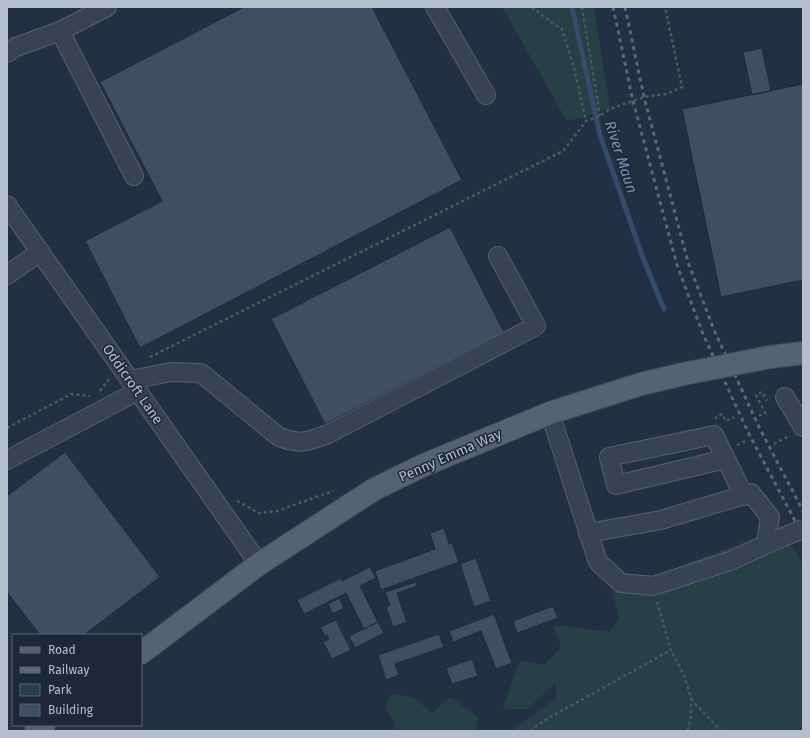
<svg xmlns="http://www.w3.org/2000/svg" width="810" height="738" viewBox="0 0 810 738" font-family="'Fira Sans',sans-serif">
<rect width="100%" height="100%" fill="#233044"/>
<path fill="#264045" d="M502,7H594L610,109L567,121Z
M765,534H785L803,565V731H511L556,698V682L528,709H503L520,660L544,665L561,648L554,625L610,632L619,618L609,578L651,577Z
M391,694L413,697L432,713L450,697L478,717L476,731H393L395,723L385,708Z"/>
<g fill="none" stroke-linecap="round" stroke-linejoin="round">
<path stroke="#364a6d" stroke-width="5" d="M572,7L600,135L643,258L664,309"/>
</g>
<path fill="#3f4e64" stroke="#1f293b" d="M244,7H372L462,180L140,348L85,241L162,201L100,82Z
M762,48L771,91L752,95L743,52Z
M803,84V280L721,297L682,109Z
M450,227L504,332L325,424L271,319Z
M65,452L160,577L84,635H40L7,592V496Z
M444,528L449,544L452,543L459,562L381,590L375,571L435,549L430,533Z
M476,558L491,601L474,607L460,564Z
M370,567L376,578L360,586L378,622L364,629L346,593L304,614L297,600L341,578L342,581Z
M416,582L417,586L397,593L407,622L393,627L386,607L390,605L385,592Z
M339,598L344,608L333,614L328,604Z
M553,606L558,618L517,633L513,621Z
M494,614L512,663L496,669L481,631L453,642L449,631Z
M336,620L351,650L332,659L323,642L329,639L327,635L325,636L320,627Z
M378,622L384,633L355,648L349,636Z
M439,634L444,647L395,664L399,675L386,680L378,655Z
M472,659L478,676L452,684L446,668Z"/>
<g fill="none" stroke-linecap="round" stroke-linejoin="round">
<defs>
<path id="minor" d="M435,7L486,95
M60,31L134,176
M7,53L16,47L60,31L107,7
M7,205L259,564
M7,275L40,252
M130,380L171,372L201,373L279,437C301,445 307,442 328,434L536,326L498,256
M785,397L803,427
M550,413L598,562L621,583L653,586L730,561L778,539
M726,459L616,485L609,457L714,435L744,496
M7,460L138,391
M588,533L661,520L751,493L770,517L766,544"/>
<path id="major" d="M770,357L803,353
M141,653L259,564L373,490L395,479L424,465L550,413L641,384L683,374
M36,731L44,725"/>
</defs>
<use href="#minor" stroke="#566071" stroke-width="20"/>
<use href="#major" stroke="#424b5d" stroke-width="24"/>
<path stroke="#445d61" stroke-width="2.5" stroke-dasharray="3 3" stroke-linecap="butt" d="M532,7L552,23L562,29L574,68L586,121
M582,7L600,116
M150,357L563,151L586,121L600,116L610,109L644,97L666,94L682,87L665,7
M100,391L109,379
M759,416L765,413L756,395L762,392L767,401
M717,419L716,417L722,414L726,421L734,417
M7,428L71,394L90,396
M774,444L789,436
M737,445L745,441
M237,501L259,513L277,511L333,491
M657,602L671,650L684,675L691,698V715L688,731
M691,699L721,731
M530,731L547,719L671,650"/>
<use href="#minor" stroke="#384254" stroke-width="18"/>
<use href="#major" stroke="#566174" stroke-width="22"/>
<path stroke="#5a667b" stroke-width="3" stroke-dasharray="4 4" stroke-linecap="butt" d="M613,7L633,101L677,265L703,334L748,432L803,536
M625,7L644,97L688,262L714,330L759,427L803,511"/>
<defs>
<path id="minor-bridge" d="M778,539L803,529"/>
<path id="major-bridge" d="M683,374L770,357"/>
</defs>
<use href="#minor-bridge" stroke="#566071" stroke-width="20" stroke-linecap="butt"/>
<use href="#major-bridge" stroke="#424b5d" stroke-width="24" stroke-linecap="butt"/>
<use href="#minor-bridge" stroke="#384254" stroke-width="18"/>
<use href="#major-bridge" stroke="#566174" stroke-width="22"/>
</g>
<g text-anchor="middle" stroke-width="3" stroke-linejoin="round" paint-order="stroke">
<g font-size="14" fill="#b5becd" stroke="#1d2739">
<text transform="translate(133 384) rotate(55)" y="5">Oddicroft Lane</text>
<text transform="translate(450 455) rotate(-24)" y="5">Penny Emma Way</text>
</g>
<g font-size="15" font-style="italic" fill="#7a92b8" stroke="#1d2739">
<text transform="translate(621 157) rotate(72)" y="5">River Maun</text>
</g>
</g>
<rect width="810" height="738" fill="none" stroke="#b5becd" stroke-width="16"/>
<rect x="12" y="634" width="130" height="92" fill="#1d2739" stroke="#5a6374"/>
<rect x="20" y="647" width="20" height="6" fill="#566174" stroke="#5a6374"/>
<text x="48" y="654" font-size="12" fill="#b5becd">Road</text>
<rect x="20" y="667" width="20" height="6" fill="#5a667b" stroke="#5a6374"/>
<text x="48" y="674" font-size="12" fill="#b5becd">Railway</text>
<rect x="20" y="684" width="20" height="12" fill="#264045" stroke="#5a6374"/>
<text x="48" y="694" font-size="12" fill="#b5becd">Park</text>
<rect x="20" y="704" width="20" height="12" fill="#3f4e64" stroke="#5a6374"/>
<text x="48" y="714" font-size="12" fill="#b5becd">Building</text>
</svg>
